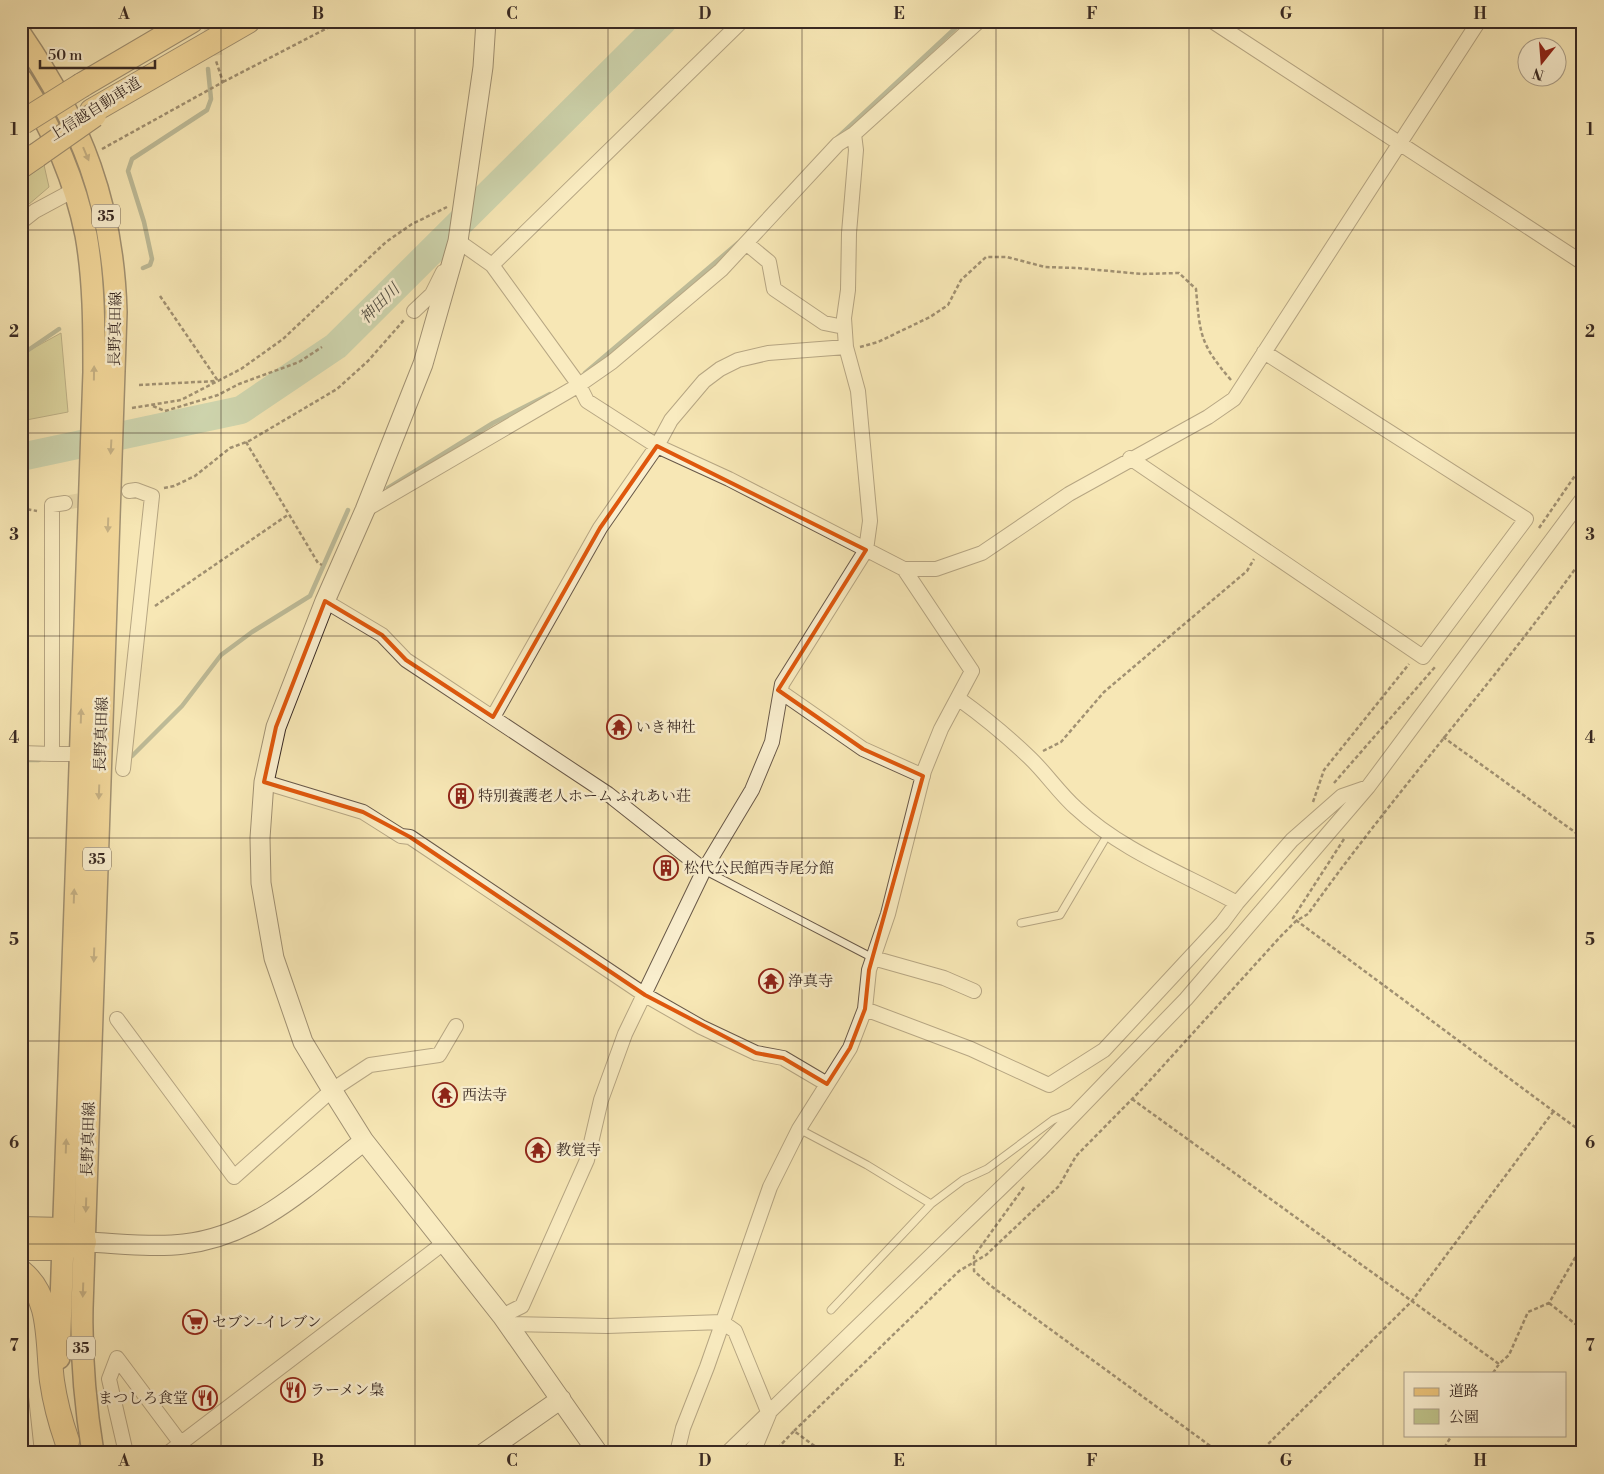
<svg xmlns="http://www.w3.org/2000/svg" width="1604" height="1474" viewBox="0 0 1604 1474" font-family="'Libre Bodoni','Noto Serif JP',serif">
<rect width="100%" height="100%" fill="#f7e7b5"/>
<filter id="stains"><feTurbulence type="fractalNoise" baseFrequency=".004" numOctaves="4"/><feColorMatrix values="0 0 0 0 .2 0 0 0 0 .09 0 0 0 0 .02 0 0 0 .5 -.17"/></filter>
<radialGradient id="worn" r=".72"><stop offset=".6" stop-color="#630" stop-opacity="0"/><stop offset="1" stop-color="#630" stop-opacity=".3"/></radialGradient>
<path fill="#bfc48b" stroke="#7c7657" d="M44,165L49,187L21,211V181Z
M61,333L68,412L21,421V355Z"/>
<g fill="none" stroke-linecap="round" stroke-linejoin="round">
<path stroke="#758473" stroke-width="4.5" d="M836,139L963,21
M143,268L150,265L152,259L144,222L128,171L132,159L207,110L211,99L208,69
M21,355L59,329
M585,373L738,243
M388,488L493,423L550,394
M132,756L182,706L221,655L252,632L310,596L348,510
M21,760H39"/>
<path stroke="#9ec1a9" stroke-width="28" d="M21,457L241,410L336,346L663,21"/>
<path stroke="#d1c198" stroke-width="14" stroke-dasharray="14 7" stroke-linecap="butt" d="M210,21L216,59
M65,503L129,491"/>
<defs>
<path id="lane" d="M704,870L873,958
M1021,923L1060,915L1108,834
M799,1129L867,1165L931,1204L963,1180L987,1169L1053,1120L1072,1112
M831,1310L931,1204"/>
<path id="street" d="M1212,21L1583,263
M21,222L35,211L74,190
M746,243L769,262L774,289L824,323L844,327
M454,248L458,241L492,265L579,385L587,401L657,446L729,479L904,569H936L982,553L1069,494L1208,417L1234,399L1479,21
M492,265L742,21
M414,311L432,294L443,272
M1130,458L1423,657L1526,519L1264,352
M65,503L52,505V754H79
M365,510L579,385L612,362L721,270L838,144L854,134L979,21
M325,601L382,635L406,660L608,794L704,870
M781,692L863,749L923,776
M959,699C984,717 1007,736 1029,757C1046,773 1059,793 1076,808C1122,851 1182,873 1237,903
M493,717L600,528L657,446L671,420L704,381L720,369L738,360L768,353L846,347
M21,753L52,754
M123,769L152,496L136,490L129,491
M264,782L363,812L401,836L410,837L645,995L701,1027L756,1053L783,1058L827,1084
M873,958L944,978L974,991
M865,1009L971,1049L1049,1085L1104,1050L1222,923L1237,903L1292,840L1342,796L1368,787
M117,1019L234,1177L332,1090L370,1065L439,1055L456,1026
M502,1316L522,1306L587,1160L601,1100L625,1034L704,870L752,790L772,742L782,684L866,550L870,521L858,391L846,347L844,318L848,290L849,233L856,150L854,134
M509,1324L607,1326L722,1322L735,1331L769,1414L757,1443L749,1453
M21,1397L27,1453
M126,1453L109,1379L117,1358L188,1453
M168,1453L445,1242
M677,1453L683,1428L707,1367L770,1187L799,1129L850,1048L865,1009L869,970L888,914L924,771L941,729L972,671L904,569
M727,1453L1041,1149L1186,999L1368,787L1583,498"/>
<path id="secondary" d="M486,21L483,67L458,241L423,364L365,510L325,601L276,727L264,782L260,838L261,883L274,958L303,1042L332,1090L364,1141L502,1316L598,1453
M84,1242C117,1243 152,1248 184,1244C257,1236 309,1184 364,1141
M484,1453L561,1399"/>
<path id="primary" d="M21,35C82,124 113,204 116,312L82,1308C81,1357 85,1404 93,1453
M21,79C51,126 75,180 86,235C94,280 94,326 94,372L59,1358"/>
<path id="highway" d="M82,85L191,21
M92,111L248,21
M21,166L37,155
M21,1229L63,1230L84,1242
M21,1248H63L84,1242
M21,1272C53,1298 47,1343 52,1381C55,1402 60,1421 67,1441"/>
</defs>
<use href="#lane" stroke="#685848" stroke-width="9"/>
<use href="#street" stroke="#685848" stroke-width="16"/>
<use href="#secondary" stroke="#382923" stroke-width="21"/>
<use href="#primary" stroke="#382923" stroke-width="24"/>
<use href="#highway" stroke="#382923" stroke-width="26"/>
<path stroke="#382923" stroke-width="2.5" stroke-dasharray="4 2.5" stroke-linecap="butt" d="M223,82L341,21
M102,149L223,82L216,61
M160,296L218,381
M860,347L878,342L930,317L948,305L961,280L986,257H1007L1045,267L1077,268L1142,274L1179,273L1196,289C1200,335 1200,344 1231,380
M139,385L216,381
M153,406L165,411L218,395L239,384L299,362L322,347
M132,408L181,400L241,369L283,339L386,242L412,224L447,207
M246,442L318,563L322,565
M164,488L174,486L195,476L230,448L249,441L337,389L368,361L404,320
M21,508L37,511
M1539,528L1583,464
M155,606L289,514
M1443,737L1583,838
M1043,751L1061,742L1104,692L1247,571L1254,559
M1334,783L1435,667
M1313,802L1324,770L1409,664
M1344,839L1293,918L1583,1133
M1132,1099L1499,1364
M1024,1187L974,1256V1271L991,1286L1220,1453
M1549,1303L1583,1330
M1493,1373L1499,1364L1509,1355L1528,1312L1549,1303L1583,1244
M794,1431L959,1271L986,1255L1059,1186L1076,1156L1143,1088L1281,936L1296,921L1308,914C1395,792 1496,680 1583,558
M773,1453L794,1431L824,1453
M1259,1453L1412,1301L1553,1112
M1441,1453L1452,1435"/>
<use href="#lane" stroke="#faefcf" stroke-width="7"/>
<use href="#street" stroke="#faefcf" stroke-width="14"/>
<use href="#secondary" stroke="#faefcf" stroke-width="19"/>
<use href="#primary" stroke="#ecc47a" stroke-width="21"/>
<use href="#highway" stroke="#ecc47a" stroke-width="24"/>
<defs>
<path id="highway-bridge" d="M23,122L82,85
M37,155L94,115"/>
</defs>
<use href="#highway-bridge" stroke="#382923" stroke-width="26" stroke-linecap="butt"/>
<use href="#highway-bridge" stroke="#ecc47a" stroke-width="24"/>
</g>
<defs><path id="oneway-solid" d="M-6-.8H1V-3.2L6.5 0L1 3.2V.8H-6Z" transform="scale(1.25)"/></defs>
<g fill="#896f4a">
<use href="#oneway-solid" transform="translate(86 154) rotate(67)"/>
<use href="#oneway-solid" transform="translate(94 373) rotate(-89)"/>
<use href="#oneway-solid" transform="translate(111 447) rotate(93)"/>
<use href="#oneway-solid" transform="translate(108 525) rotate(92)"/>
<use href="#oneway-solid" transform="translate(81 716) rotate(-88)"/>
<use href="#oneway-solid" transform="translate(99 792) rotate(92)"/>
<use href="#oneway-solid" transform="translate(74 896) rotate(-88)"/>
<use href="#oneway-solid" transform="translate(94 955) rotate(92)"/>
<use href="#oneway-solid" transform="translate(66 1146) rotate(-88)"/>
<use href="#oneway-solid" transform="translate(86 1205) rotate(92)"/>
<use href="#oneway-solid" transform="translate(83 1290) rotate(92)"/>
</g>
<path d="M0 0H1604V1474H0ZM657,446L866,550L778,690L863,749L923,776L869,970L865,1009L850,1048L827,1084L783,1058L756,1053L645,995L410,837L363,812L264,782L276,727L325,601L382,635L406,660L493,717L600,528Z" fill="#f7e7b5" fill-opacity=".55" fill-rule="evenodd"/>
<path fill="none" stroke="#df570d" stroke-width="4" stroke-linejoin="round" d="M657,446L866,550L778,690L863,749L923,776L869,970L865,1009L850,1048L827,1084L783,1058L756,1053L645,995L410,837L363,812L264,782L276,727L325,601L382,635L406,660L493,717L600,528Z"/>
<path fill="none" stroke="#382923" stroke-width="1" stroke-opacity="0.55" d="M221,21V1453M415,21V1453M608,21V1453M802,21V1453M996,21V1453M1189,21V1453M1383,21V1453M21,230H1583M21,433H1583M21,636H1583M21,838H1583M21,1041H1583M21,1244H1583"/>
<defs>
<symbol id="temple-ring" viewBox="-11 -11 22 22"><circle r="9.5" fill="#faefcf" stroke="#8f2418" stroke-width="1.5"/><path d="M0-6L5-2H3V0L6.5 2.5H4V6H1.5V3h-3V6H-4V2.5H-6.5L-3 0V-2H-5Z" fill="#8f2418"/></symbol>
<symbol id="building-ring" viewBox="-11 -11 22 22"><circle r="9.5" fill="#faefcf" stroke="#8f2418" stroke-width="1.5"/><path d="M-4-6H4V6H1V3H-1V6H-4ZM-2.5-4.3h1.7v1.8h-1.7ZM.8-4.3h1.7v1.8H.8ZM-2.5-1h1.7V.8h-1.7ZM.8-1h1.7V.8H.8Z" fill="#8f2418"/></symbol>
<symbol id="supermarket-ring" viewBox="-11 -11 22 22"><circle r="9.5" fill="#faefcf" stroke="#8f2418" stroke-width="1.5"/><path d="M-6-5.5h2.5l.6 2H6L4.5 2H-2.5L-4.4-4H-6ZM-1.5 3.2a1.3 1.3 0 1 0 .1 0ZM3 3.2a1.3 1.3 0 1 0 .1 0Z" fill="#8f2418"/></symbol>
<symbol id="restaurant-ring" viewBox="-11 -11 22 22"><circle r="9.5" fill="#faefcf" stroke="#8f2418" stroke-width="1.5"/><path d="M-5-6h1v4h1v-4h1v4h1v-4h1v5L-1.5 .5V6h-2V.5L-5-1ZM5-6V6H3V1.5H1.5Q1.5-4 5-6Z" fill="#8f2418"/></symbol>
</defs>
<g fill-rule="evenodd">
<use href="#temple-ring" x="605" y="713" width="28" height="28"/>
<use href="#building-ring" x="447" y="782" width="28" height="28"/>
<use href="#building-ring" x="652" y="854" width="28" height="28"/>
<use href="#temple-ring" x="757" y="967" width="28" height="28"/>
<use href="#temple-ring" x="431" y="1081" width="28" height="28"/>
<use href="#temple-ring" x="524" y="1136" width="28" height="28"/>
<use href="#supermarket-ring" x="181" y="1308" width="28" height="28"/>
<use href="#restaurant-ring" x="279" y="1376" width="28" height="28"/>
<use href="#restaurant-ring" x="191" y="1384" width="28" height="28"/>
</g>
<g text-anchor="middle" stroke-width="5" stroke-linejoin="round" paint-order="stroke">
<g fill="#faefcf" stroke="#726457" stroke-width="1">
<rect x="92" y="204.5" width="28" height="23" rx="4"/>
<rect x="83" y="847.5" width="28" height="23" rx="4"/>
<rect x="67" y="1336.5" width="28" height="23" rx="4"/>
</g>
<g font-size="14" font-weight="bold" fill="#382923">
<text x="106" y="221">35</text>
<text x="97" y="864">35</text>
<text x="81" y="1353">35</text>
</g>
<g font-size="15" fill="#382923" stroke="#faefcf">
<text transform="translate(95 109) rotate(-32)" y="5">上信越自動車道</text>
<text transform="translate(115 329) rotate(-89)" y="5">長野真田線</text>
<text transform="translate(101 734) rotate(-88)" y="5">長野真田線</text>
<text transform="translate(88 1139) rotate(-88)" y="5">長野真田線</text>
</g>
<g font-size="15" fill="#382923" stroke="#faefcf" text-anchor="start">
<text x="636" y="732">いき神社</text>
<text x="478" y="801">特別養護老人ホーム ふれあい荘</text>
<text x="684" y="873">松代公民館西寺尾分館</text>
<text x="788" y="986">浄真寺</text>
<text x="462" y="1100">西法寺</text>
<text x="556" y="1155">教覚寺</text>
<text x="212" y="1327">セブン-イレブン</text>
<text x="310" y="1395">ラーメン梟</text>
<text x="188" y="1403" text-anchor="end">まつしろ食堂</text>
</g>
<g font-size="16" font-style="italic" fill="#524f44" stroke="#faefcf">
<text transform="translate(379 303) rotate(-45)" y="6">神田川</text>
</g>
</g>
<rect width="1604" height="1474" fill="none" stroke="#f7e7b5" stroke-width="55"/>
<rect x="1404" y="1372" width="162" height="65" fill="#faefcf" stroke="#aca08a"/>
<rect x="1414" y="1388" width="25" height="8" fill="#ecc47a" stroke="#aca08a"/>
<text x="1449" y="1396" font-size="15" fill="#382923">道路</text>
<rect x="1414" y="1409" width="25" height="15" fill="#bfc48b" stroke="#aca08a"/>
<text x="1449" y="1422" font-size="15" fill="#382923">公園</text>
<g transform="translate(1542 62) rotate(197)"><circle r="24" fill="#faefcf" stroke="#aca08a"/>
<path d="M0-4L9 19L0 12L-9 19Z" fill="#8f2418"/>
<text y="-8" font-size="14" font-weight="bold" text-anchor="middle" fill="#382923">N</text>
</g>
<path d="M40 60v8h115v-8" fill="none" stroke="#382923" stroke-width="2.5"/>
<text x="48" y="60" font-size="15" fill="#382923" stroke="#faefcf" stroke-width="4" paint-order="stroke">50 m</text>
<rect x="28" y="28" width="1548" height="1418" fill="none" stroke="#382923" stroke-width="2"/>
<g font-size="16" text-anchor="middle" font-weight="bold" fill="#382923">
<text x="124" y="19">A</text>
<text x="318" y="19">B</text>
<text x="512" y="19">C</text>
<text x="705" y="19">D</text>
<text x="899" y="19">E</text>
<text x="1092" y="19">F</text>
<text x="1286" y="19">G</text>
<text x="1480" y="19">H</text>
<text x="14" y="135">1</text>
<text x="1590" y="135">1</text>
<text x="14" y="337">2</text>
<text x="1590" y="337">2</text>
<text x="14" y="540">3</text>
<text x="1590" y="540">3</text>
<text x="14" y="743">4</text>
<text x="1590" y="743">4</text>
<text x="14" y="945">5</text>
<text x="1590" y="945">5</text>
<text x="14" y="1148">6</text>
<text x="1590" y="1148">6</text>
<text x="14" y="1351">7</text>
<text x="1590" y="1351">7</text>
<text x="124" y="1466">A</text>
<text x="318" y="1466">B</text>
<text x="512" y="1466">C</text>
<text x="705" y="1466">D</text>
<text x="899" y="1466">E</text>
<text x="1092" y="1466">F</text>
<text x="1286" y="1466">G</text>
<text x="1480" y="1466">H</text>
</g>
<rect width="100%" height="100%" filter="url(#stains)"/>
<rect width="100%" height="100%" fill="url(#worn)"/>
</svg>
